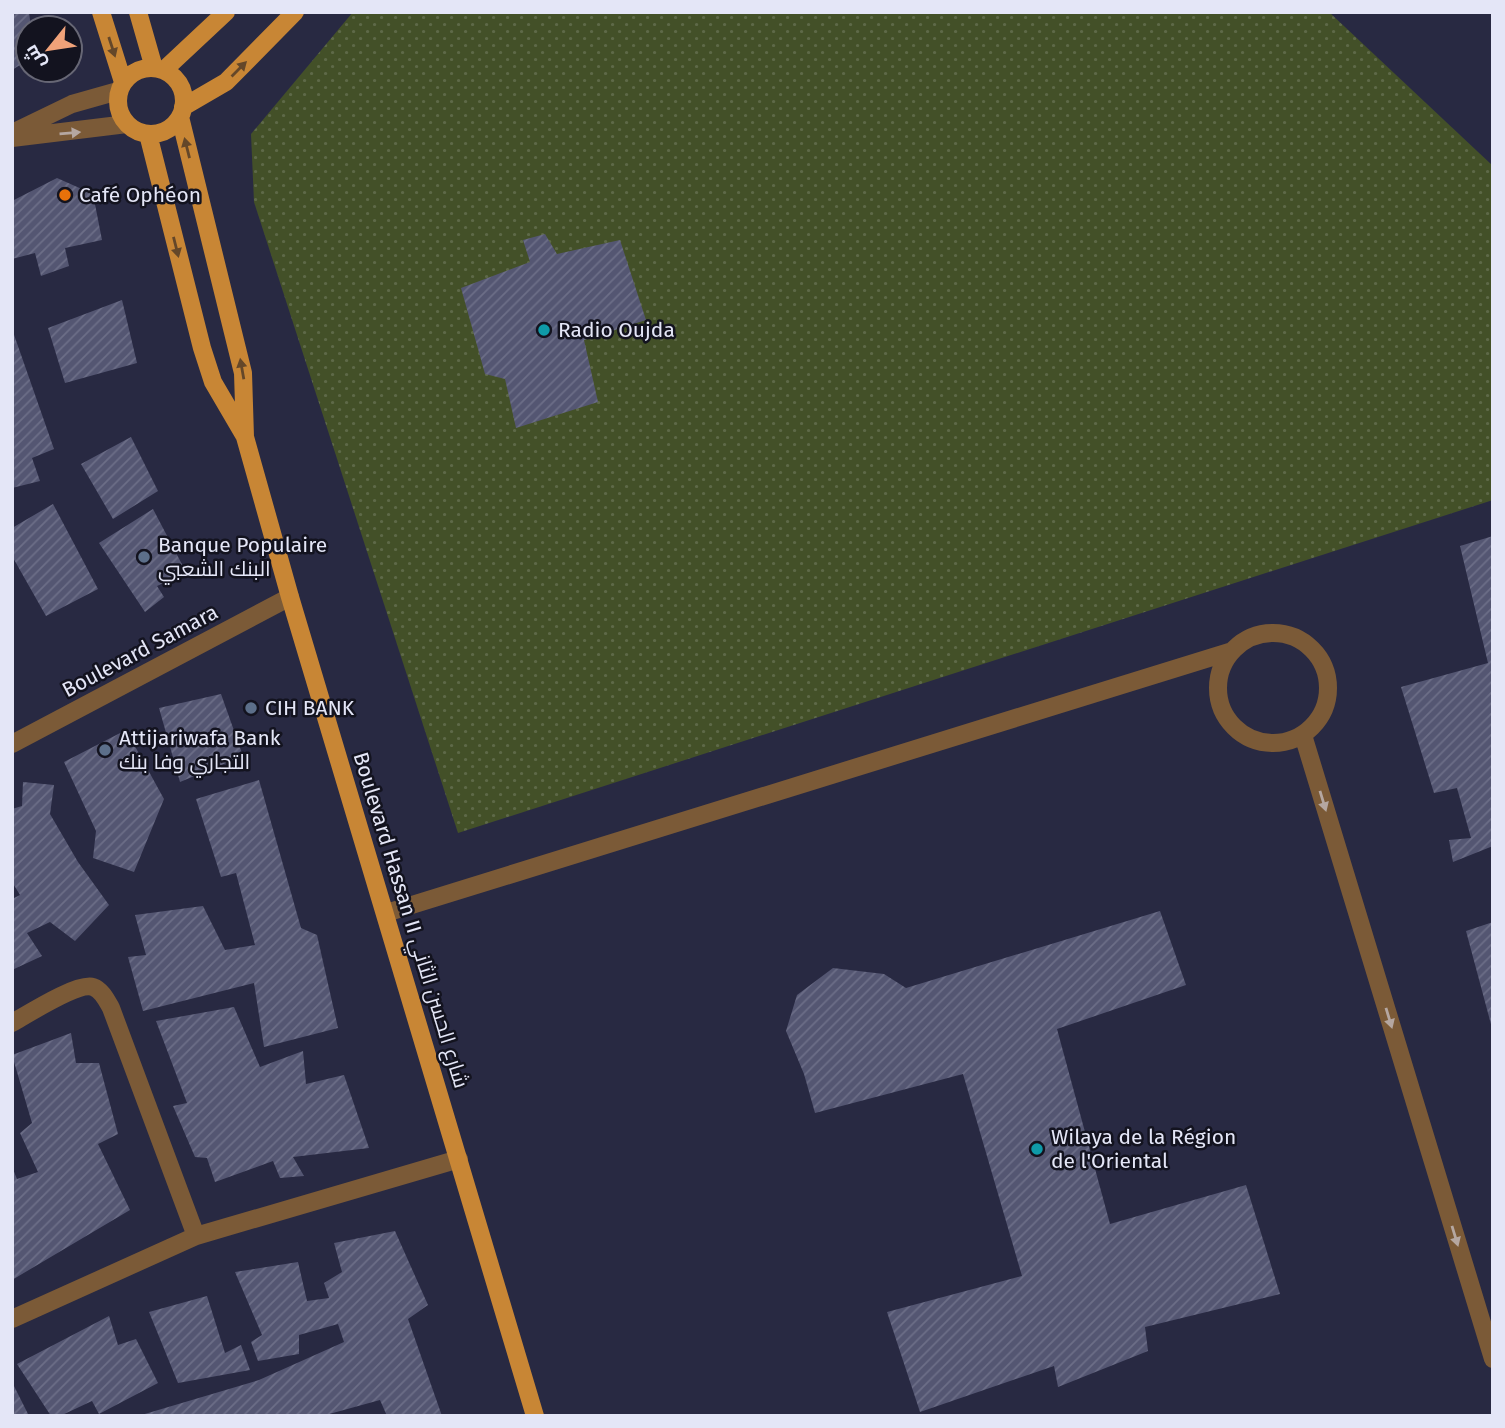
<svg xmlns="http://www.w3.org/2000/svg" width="1505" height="1428" viewBox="0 0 1505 1428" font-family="'Fira Sans',Cairo,sans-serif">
<defs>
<pattern id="grass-dots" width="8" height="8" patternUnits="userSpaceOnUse" patternTransform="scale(1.75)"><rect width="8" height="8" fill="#435028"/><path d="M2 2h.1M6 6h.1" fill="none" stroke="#5e6948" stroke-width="1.8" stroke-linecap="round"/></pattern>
<pattern id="building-hatch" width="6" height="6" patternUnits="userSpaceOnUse" patternTransform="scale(1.75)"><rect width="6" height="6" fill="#545672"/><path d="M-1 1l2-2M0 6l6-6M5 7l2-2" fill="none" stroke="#6c6e87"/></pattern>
</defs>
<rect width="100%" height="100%" fill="#282942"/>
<path fill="url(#grass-dots)" d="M353,12H1329L1493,166V500L458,833L254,202L251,134Z"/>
<path fill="url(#building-hatch)" d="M12,12H29L31,28H28V60L12,70Z
M57,178L93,194L102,240L65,248L69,266L41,276L35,253L12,259V201Z
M545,234L557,254L620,240L646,320L584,340L598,402L516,428L505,379L485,374L461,288L530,262L523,240Z
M122,300L137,363L65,383L48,328Z
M12,329L54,449L32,458L40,481L12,488Z
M131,437L158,491L113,519L81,464Z
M53,504L98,589L46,616L12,556V528Z
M153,509L186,572L157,586L164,597L145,612L99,543Z
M1493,536V846L1453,862L1449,840L1471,838L1457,788L1434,793L1401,687L1488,663L1460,546Z
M221,694L243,756L180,782L159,708Z
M126,730L164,799L134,872L93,858L96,831L64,762Z
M259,780L301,928L317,935L338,1028L264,1047L254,983L143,1011L128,957L146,955L135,915L203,906L225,950L255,945L236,873L221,877L196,799Z
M23,782L54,785L50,814L78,862L109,905L75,941L50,922L27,933L42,956L12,970V899L20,895L12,882V809L22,806Z
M1160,911L1186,985L1057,1029L1110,1224L1246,1185L1280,1294L1145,1327L1148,1351L1058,1387L1054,1366L920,1412L887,1312L1022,1276L963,1074L815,1113L804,1074L786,1031L797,995L833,968L884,974L906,988Z
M1493,922V1028H1492L1466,931Z
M234,1007L260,1067L303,1051L306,1084L344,1075L369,1148L293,1157L304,1176L280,1178L273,1161L215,1182L207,1158L195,1157L173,1106L187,1103L156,1021Z
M71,1033L76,1063H99L118,1134L98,1144L130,1210L12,1280V1167L17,1179L38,1172L20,1133L32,1123L12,1055Z
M395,1231L428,1305L408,1319L442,1416H387L380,1400L322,1416H138L259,1380L344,1342L338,1324L299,1335V1354L258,1361L251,1342L262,1335L235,1272L298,1262L307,1301L329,1298L324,1283L342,1272L334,1243Z
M207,1296L225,1353L241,1345L250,1370L178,1383L149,1312Z
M109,1316L118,1345L136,1339L158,1383L99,1414L92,1401L60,1416H51L17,1364Z
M12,1382L29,1416H12Z"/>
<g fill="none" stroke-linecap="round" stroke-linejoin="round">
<path stroke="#7b5a37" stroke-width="18" d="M12,133L72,104L118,91
M12,138L127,124
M1218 688a55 55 0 1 1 110 0a55 55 0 1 1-110 0Z
M1303,735L1493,1359
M12,744L290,597
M386,913L1232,651
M12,1023C28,1014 78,982 93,987C102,990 107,1001 111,1008L196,1236
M12,1319L196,1236L459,1159"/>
<path stroke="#c88635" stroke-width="18" d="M101,12L123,82
M138,12L154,68
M118 101a33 33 0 1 1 66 0a33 33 0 1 1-66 0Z
M164,70L226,12
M183,107L226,82L295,12
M180,117L243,373L245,437L290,597L535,1416
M148,134L202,348L213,382L244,435"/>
</g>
<defs><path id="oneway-solid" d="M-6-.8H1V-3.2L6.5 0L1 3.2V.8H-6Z" transform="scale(1.75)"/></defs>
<g fill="#644729">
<use href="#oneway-solid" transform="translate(112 47) rotate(72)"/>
<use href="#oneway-solid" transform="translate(239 69) rotate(-45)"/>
<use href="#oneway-solid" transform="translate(187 148) rotate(-104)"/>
<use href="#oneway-solid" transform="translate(176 247) rotate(76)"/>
<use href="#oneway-solid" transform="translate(242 369) rotate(-100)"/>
</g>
<g fill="#b5a7a1">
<use href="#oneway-solid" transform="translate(70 133) rotate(-5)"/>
<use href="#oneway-solid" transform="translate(1323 801) rotate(73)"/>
<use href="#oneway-solid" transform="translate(1389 1018) rotate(73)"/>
<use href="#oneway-solid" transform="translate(1455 1236) rotate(73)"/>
</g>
<circle fill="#e8710a" stroke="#13131f" stroke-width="2.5" cx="65" cy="195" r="7"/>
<g fill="#0f9aa8" stroke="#13131f" stroke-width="2.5">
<circle cx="544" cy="330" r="7"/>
<circle cx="1037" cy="1149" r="7"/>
</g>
<g fill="#5c6f8a" stroke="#13131f" stroke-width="2.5">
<circle cx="144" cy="557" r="7"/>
<circle cx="251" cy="708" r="7"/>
<circle cx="105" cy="750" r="7"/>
</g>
<g text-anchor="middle" stroke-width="5" stroke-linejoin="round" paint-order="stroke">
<g font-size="21" fill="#e4e6f7" stroke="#13131f" text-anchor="start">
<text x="79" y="202">Café Ophéon</text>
<text x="558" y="337">Radio Oujda</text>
<text x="158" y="552">Banque Populaire<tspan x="158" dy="24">البنك الشعبي</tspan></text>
<text x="265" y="715">CIH BANK</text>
<text x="119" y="745">Attijariwafa Bank<tspan x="119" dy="24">التجاري وفا بنك</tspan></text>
<text x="1051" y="1144">Wilaya de la Région<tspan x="1051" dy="24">de l'Oriental</tspan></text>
</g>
<g font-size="21" fill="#e4e6f7" stroke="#13131f">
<text transform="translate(140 651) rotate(-28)" y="7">Boulevard Samara</text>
<text transform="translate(411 920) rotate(73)" y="7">Boulevard Hassan II شارع الحسن الثاني</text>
</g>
</g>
<rect width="1505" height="1428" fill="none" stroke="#e4e6f7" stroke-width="28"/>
<g transform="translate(49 49) rotate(240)"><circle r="33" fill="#13131f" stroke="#676775" stroke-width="2"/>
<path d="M0-5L12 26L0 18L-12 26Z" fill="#f0a279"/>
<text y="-10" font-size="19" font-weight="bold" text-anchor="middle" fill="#e4e6f7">ش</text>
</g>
</svg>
